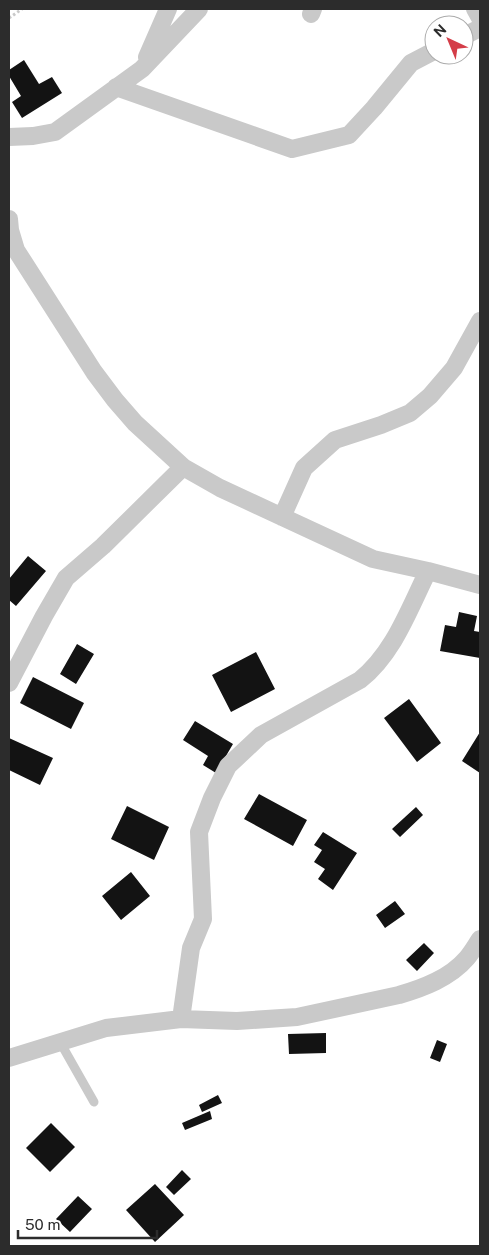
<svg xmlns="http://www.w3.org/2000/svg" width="489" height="1255" viewBox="0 0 489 1255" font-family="'Public Sans',sans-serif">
<rect width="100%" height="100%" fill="#fff"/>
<path fill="#131313" d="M24,60L39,84L52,77L62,93L22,118L12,102L21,96L9,76V70Z
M28,556L46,571L16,606L9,600V579Z
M459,612L477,616L474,631L480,632V658L440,651L445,625L456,627Z
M77,644L94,654L76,684L60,674Z
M256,652L275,689L231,712L212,675Z
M33,677L84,703L71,729L20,703Z
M409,699L441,743L417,762L384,718Z
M195,721L233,744L216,773L203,765L208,756L183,740Z
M480,732V773L462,761Z
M9,738L53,758L40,785L9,770Z
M259,794L307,820L293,846L244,819Z
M127,806L169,827L154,860L111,839Z
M416,807L423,815L400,837L392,829Z
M323,832L357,853L333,890L318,879L325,869L314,862L322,850L314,845Z
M131,872L150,896L121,920L102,896Z
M395,901L405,914L385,928L376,915Z
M424,943L434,953L417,971L406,960Z
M326,1033V1053L289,1054L288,1034Z
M437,1040L447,1044L440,1062L430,1058Z
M218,1095L222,1103L202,1112L199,1105Z
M210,1111L212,1119L185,1130L182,1123Z
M51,1123L75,1147L50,1172L26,1148Z
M182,1170L191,1179L174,1195L166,1187Z
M155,1184L184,1215L155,1242L126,1210Z
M78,1196L92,1209L70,1232L56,1219Z"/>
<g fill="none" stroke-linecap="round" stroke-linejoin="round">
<path stroke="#c9c9c9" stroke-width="3" stroke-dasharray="2.5 2.5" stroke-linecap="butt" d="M9,18L22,9"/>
<path stroke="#c9c9c9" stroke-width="9" d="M60,1042L94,1102"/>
<path stroke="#c9c9c9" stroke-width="18" d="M475,9L480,18
M311,14L313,9
M464,36L480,28
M147,57L168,9
M116,87L292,149L349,135L374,108L411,63L434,51
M9,137L33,136L55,132L142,69L199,9
M9,219L10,230L16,250L94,372L115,400L135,423L183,467L220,488L373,559L428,571L480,585
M282,517L304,468L335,440L381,425L410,413L430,396L454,368L480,321
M9,683L44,616L66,578L103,546L183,467
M181,1019L191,948L203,919L199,832L212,798L228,766L261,735L360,680C394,653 409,609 428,571
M9,1058L106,1028L181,1019L237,1021L297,1017L399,995C423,988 450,978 467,958C472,952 476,945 480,939"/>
</g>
<rect width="489" height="1255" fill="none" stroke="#2c2c2c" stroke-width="20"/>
<g transform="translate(449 40) rotate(316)"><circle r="24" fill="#ffffff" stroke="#ababab"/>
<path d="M0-4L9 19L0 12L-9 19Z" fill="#d43d48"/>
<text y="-8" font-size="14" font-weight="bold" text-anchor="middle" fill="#2c2c2c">N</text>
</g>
<path d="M18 1230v8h139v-8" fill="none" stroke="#2c2c2c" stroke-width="2.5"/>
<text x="25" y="1230" font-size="15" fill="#2c2c2c" stroke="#ffffff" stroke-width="4" paint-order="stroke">50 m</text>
</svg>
